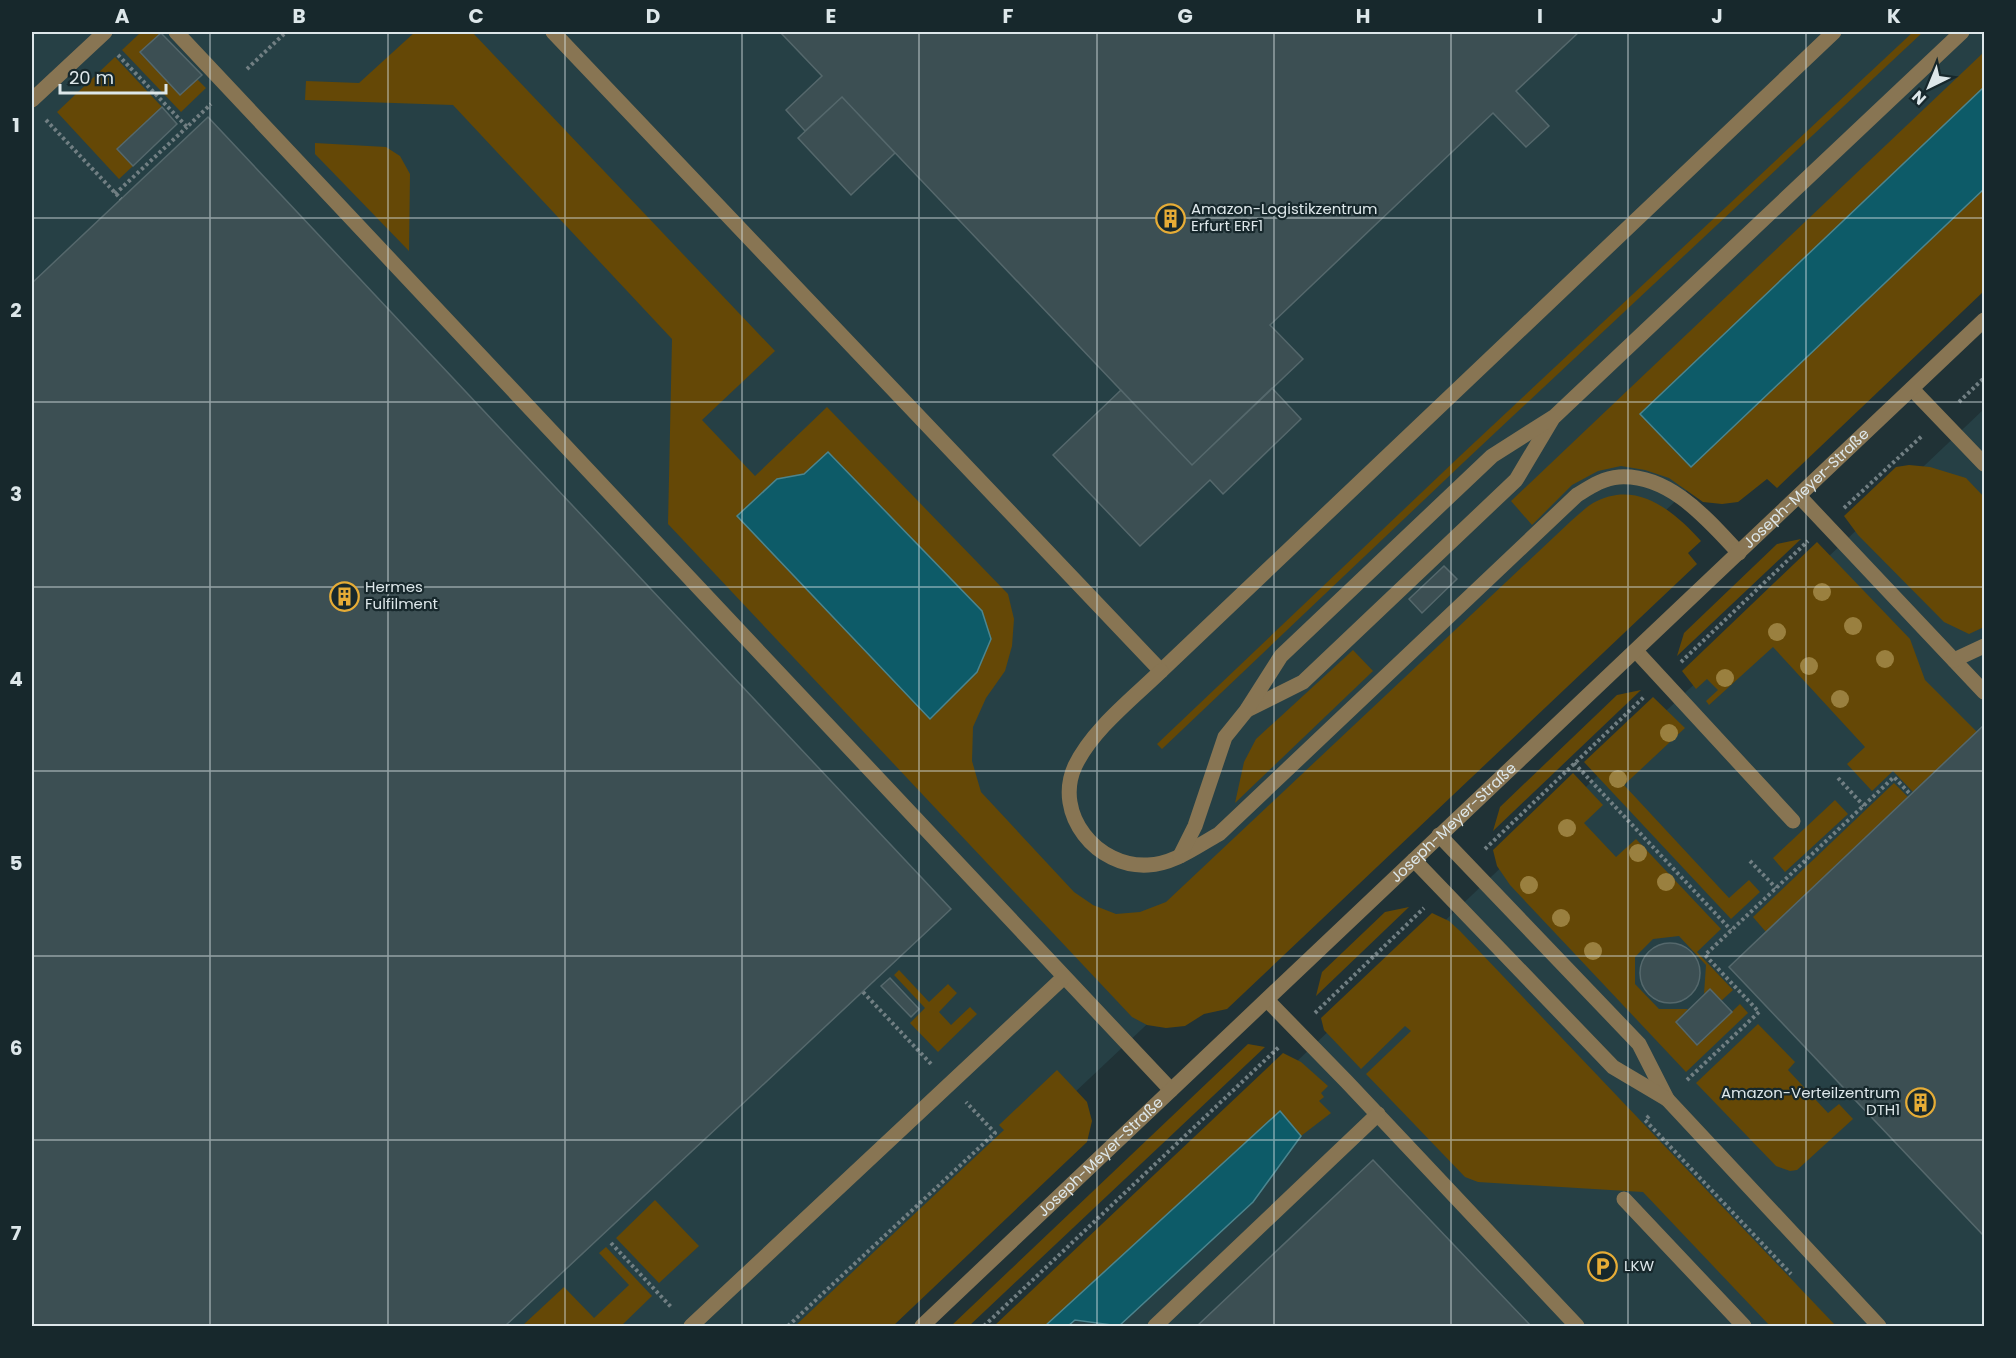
<svg xmlns="http://www.w3.org/2000/svg" width="2016" height="1358" viewBox="0 0 2016 1358" font-family="Poppins,sans-serif">
<rect width="100%" height="100%" fill="#203236"/>
<path fill="#264045" d="M32,32H1984V208L1167,984L1177,996L827,1326H32Z
M1984,409V1326H1018Z"/>
<path fill="#654806" d="M415,32H472L775,351L702,420L755,476L827,407L1008,594L1014,619L1012,646L1005,671L986,698L973,727L972,761L981,792L1074,892L1093,905L1116,914L1140,912L1166,902L1571,521C1578,515 1585,508 1593,503C1636,479 1673,510 1701,541L1688,553L1697,564L1227,1009L1204,1014L1185,1026L1166,1028L1147,1025L1132,1017L668,524L672,339L453,105L305,100L306,81L359,83Z
M1913,32H1923L1465,461L1162,749L1157,744L1460,456Z
M161,33L140,53L180,95L197,79L206,88L181,112L122,50L139,34Z
M1984,52V291L1777,488L1767,479L1738,502L1722,504L1703,502L1669,478L1645,470L1621,466L1598,471L1572,485L1532,525L1511,501Z
M115,57L162,107L117,149L133,166L119,179L57,112Z
M315,143L386,147L400,156L410,174L409,251L315,154Z
M1909,465L1930,467L1966,478L1984,497V627L1969,634L1944,622L1858,535L1844,516L1896,467Z
M1801,539L1677,656L1684,633L1777,544Z
M1817,542L1910,639L1925,680L1977,732L1913,792L1893,771L1872,791L1847,764L1865,747L1773,647L1709,705L1706,701L1718,690L1707,679L1696,689L1682,671Z
M1353,650L1373,671L1235,803L1244,762L1256,739Z
M1641,690L1493,831L1500,807L1617,695Z
M1653,697L1685,728L1624,785L1729,898L1749,880L1760,892L1731,919L1584,762Z
M1573,773L1603,805L1584,823L1616,857L1636,839L1721,929L1697,952L1733,990L1721,1001L1710,989L1704,994L1706,965L1679,936L1653,939L1635,957V984L1659,1009H1688L1676,1022L1697,1045L1740,1004L1748,1013L1686,1072L1510,885L1497,866L1493,850Z
M1894,783L1908,797L1766,932L1753,917Z
M1835,800L1848,814L1785,872L1773,858Z
M1409,907L1316,996L1322,972L1385,912Z
M1432,913L1449,921L1460,931L1836,1326H1770L1643,1192L1478,1182L1465,1177L1366,1074L1411,1031L1405,1026L1361,1069L1324,1030L1321,1018Z
M899,970L929,1002L948,984L957,993L939,1012L951,1025L970,1007L977,1014L938,1052L910,1023L925,1008L894,975Z
M1758,1024L1795,1062L1788,1070L1828,1113L1839,1104L1853,1119L1797,1170L1790,1171L1776,1166L1696,1083Z
M1248,1044L1265,1047L969,1326H951Z
M1283,1053L1301,1062L1328,1086L1321,1093L1324,1097L1319,1101L1331,1113L1301,1136L1253,1202L1119,1326L1075,1320L1068,1326H994Z
M1057,1070L1087,1102L1092,1121L1087,1142L893,1326H795L1004,1130L999,1125Z
M655,1200L699,1246L659,1283L616,1238Z
M606,1247L652,1296L621,1326H522L564,1287L594,1318L629,1285L599,1253Z"/>
<path fill="#0d5b68" stroke="#4b858f" stroke-width="1.5" d="M1984,87V189L1691,467L1640,414Z
M828,452L982,611L991,639L977,672L930,719L737,516L777,479L804,474Z
M1280,1111L1301,1136L1253,1202L1119,1326L1075,1320L1068,1326H1045Z"/>
<path fill="#3c4f53" stroke="#55686c" stroke-width="1.5" d="M780,32H1579L1516,91L1549,126L1526,147L1493,113L1270,325L1303,359L1192,465L842,97L805,131L786,110L822,76Z
M161,33L202,75L180,95L140,52Z
M842,97L895,153L851,195L798,138Z
M162,107L177,124L133,166L117,149Z
M208,117L951,909L505,1326H32V283Z
M1272,388L1301,419L1223,494L1210,480L1140,546L1053,455L1121,390L1192,465Z
M1444,566L1457,579L1422,613L1409,599Z
M1984,725V1236L1729,967Z
M1640 973a30 30 0 1 1 60 0a30 30 0 1 1-60 0Z
M890,978L919,1009L911,1017L881,986Z
M1710,989L1732,1012L1697,1045L1676,1022Z
M1373,1160L1531,1326H1197Z"/>
<g fill="none" stroke-linecap="round" stroke-linejoin="round">
<path stroke="#717f83" stroke-width="4" stroke-dasharray="3 3" stroke-linecap="butt" d="M118,55L187,127L211,104
M247,69L284,34
M46,120L121,199
M115,194L187,127
M1959,402L1984,378
M1844,508L1923,435
M1681,662L1808,541
M1574,763L1731,930
M1838,778L1864,806
M1485,849L1645,696
M1750,861L1776,888
M863,992L932,1065
M1315,1013L1424,908
M1687,1080L1759,1012L1705,955L1894,777L1911,795
M1649,1116L1645,1120L1791,1274
M611,1243L672,1308
M788,1326L995,1133L966,1102
M984,1326L1279,1047"/>
<g stroke="#887553" stroke-width="15">
<path d="M176,32L1171,1090"/>
<path d="M553,32L1161,671L1834,32"/>
<path d="M32,100L105,32"/>
<path d="M1912,389L1984,464"/>
<path d="M1799,496L1984,692"/>
<path d="M1636,651L1793,821"/>
<path d="M1954,660L1984,646"/>
<path d="M1161,671C1132,699 1092,730 1075,766C1053,814 1097,868 1148,865C1174,864 1197,846 1219,834L1577,495C1590,487 1603,478 1619,477C1670,474 1708,520 1739,553"/>
<path d="M1247,710L1303,682L1516,480L1553,418"/>
<path d="M1439,835L1639,1044L1667,1099"/>
<path d="M1180,856L1195,826L1225,737L1246,711L1281,656L1492,456L1555,416L1962,32"/>
<path d="M1414,860L1613,1067L1667,1099L1879,1326"/>
<path d="M1267,1000L1347,1082L1577,1326"/>
<path d="M1624,1199L1744,1326"/>
<path d="M691,1326L1064,977"/>
<path id="s1" d="M922,1326L1984,320"/>
<path d="M1155,1326L1378,1114"/>
</g>
</g>
<g fill="#9a803f">
<circle cx="1822" cy="592" r="9"/>
<circle cx="1853" cy="626" r="9"/>
<circle cx="1777" cy="632" r="9"/>
<circle cx="1885" cy="659" r="9"/>
<circle cx="1809" cy="666" r="9"/>
<circle cx="1725" cy="678" r="9"/>
<circle cx="1840" cy="699" r="9"/>
<circle cx="1669" cy="733" r="9"/>
<circle cx="1618" cy="779" r="9"/>
<circle cx="1567" cy="828" r="9"/>
<circle cx="1638" cy="853" r="9"/>
<circle cx="1666" cy="882" r="9"/>
<circle cx="1529" cy="885" r="9"/>
<circle cx="1561" cy="918" r="9"/>
<circle cx="1593" cy="951" r="9"/>
</g>
<path fill="none" stroke="#dde7ea" stroke-width="1.5" stroke-opacity="0.55" d="M210,32V1326M388,32V1326M565,32V1326M742,32V1326M919,32V1326M1097,32V1326M1274,32V1326M1451,32V1326M1628,32V1326M1806,32V1326M32,218H1984M32,402H1984M32,587H1984M32,771H1984M32,956H1984M32,1140H1984"/>
<defs>
<symbol id="building-ring" viewBox="-11 -11 22 22"><circle r="9.5" fill="#17282c" stroke="#e6ac36" stroke-width="1.5"/><path d="M-4-6H4V6H1V3H-1V6H-4ZM-2.5-4.3h1.7v1.8h-1.7ZM.8-4.3h1.7v1.8H.8ZM-2.5-1h1.7V.8h-1.7ZM.8-1h1.7V.8H.8Z" fill="#e6ac36"/></symbol>
<symbol id="parking-ring" viewBox="-11 -11 22 22"><circle r="9.5" fill="#17282c" stroke="#e6ac36" stroke-width="1.5"/><path d="M-3.5-5.5H1a3.5 3.5 0 0 1 0 7H-1V5.5H-3.5ZM-1-3.4V-.6H.8a1.4 1.4 0 0 0 0-2.8Z" fill="#e6ac36"/></symbol>
</defs>
<g fill-rule="evenodd">
<use href="#building-ring" x="1154" y="202" width="33" height="33"/>
<use href="#building-ring" x="328" y="580" width="33" height="33"/>
<use href="#building-ring" x="1904" y="1086" width="33" height="33"/>
<use href="#parking-ring" x="1586" y="1250" width="33" height="33"/>
</g>
<g text-anchor="middle" stroke-width="4.5" stroke-linejoin="round" paint-order="stroke">
<g font-size="15" fill="#dde7ea" stroke="#17282c" text-anchor="start">
<text x="1191" y="214">Amazon-Logistikzentrum<tspan x="1191" dy="17">Erfurt ERF1</tspan></text>
<text x="365" y="592">Hermes<tspan x="365" dy="17">Fulfilment</tspan></text>
<text x="1900" y="1098" text-anchor="end">Amazon-Verteilzentrum<tspan x="1900" dy="17">DTH1</tspan></text>
<text x="1624" y="1271">LKW</text>
</g>
<g font-size="15" fill="#dde7ea" stroke="#17282c">
<text dy="5" stroke="none"><textPath href="#s1" startOffset="1218">Joseph-Meyer-Straße</textPath></text>
<text dy="5" stroke="none"><textPath href="#s1" startOffset="732">Joseph-Meyer-Straße</textPath></text>
<text dy="5" stroke="none"><textPath href="#s1" startOffset="246">Joseph-Meyer-Straße</textPath></text>
</g>
</g>
<rect width="2016" height="1358" fill="none" stroke="#17282c" stroke-width="66"/>
<g transform="translate(1929 87) rotate(223)" stroke="#17282c" stroke-width="4.5" paint-order="stroke">
<path d="M0-4.5L10 22L0 15L-10 22Z" fill="#dde7ea"/>
<text y="-9" font-size="16" font-weight="bold" text-anchor="middle" fill="#dde7ea">N</text>
</g>
<path d="M60 84v9h106v-9" fill="none" stroke="#dde7ea" stroke-width="3"/>
<text x="69" y="84" font-size="18" fill="#dde7ea" stroke="#17282c" stroke-width="4.5" paint-order="stroke">20 m</text>
<rect x="33" y="33" width="1950" height="1292" fill="none" stroke="#dde7ea" stroke-width="2"/>
<g font-size="20" text-anchor="middle" font-weight="bold" fill="#dde7ea">
<text x="122" y="23">A</text>
<text x="299" y="23">B</text>
<text x="476" y="23">C</text>
<text x="653" y="23">D</text>
<text x="831" y="23">E</text>
<text x="1008" y="23">F</text>
<text x="1185" y="23">G</text>
<text x="1363" y="23">H</text>
<text x="1540" y="23">I</text>
<text x="1717" y="23">J</text>
<text x="1894" y="23">K</text>
<text x="16" y="132">1</text>
<text x="16" y="317">2</text>
<text x="16" y="501">3</text>
<text x="16" y="686">4</text>
<text x="16" y="870">5</text>
<text x="16" y="1055">6</text>
<text x="16" y="1240">7</text>
</g>
</svg>
